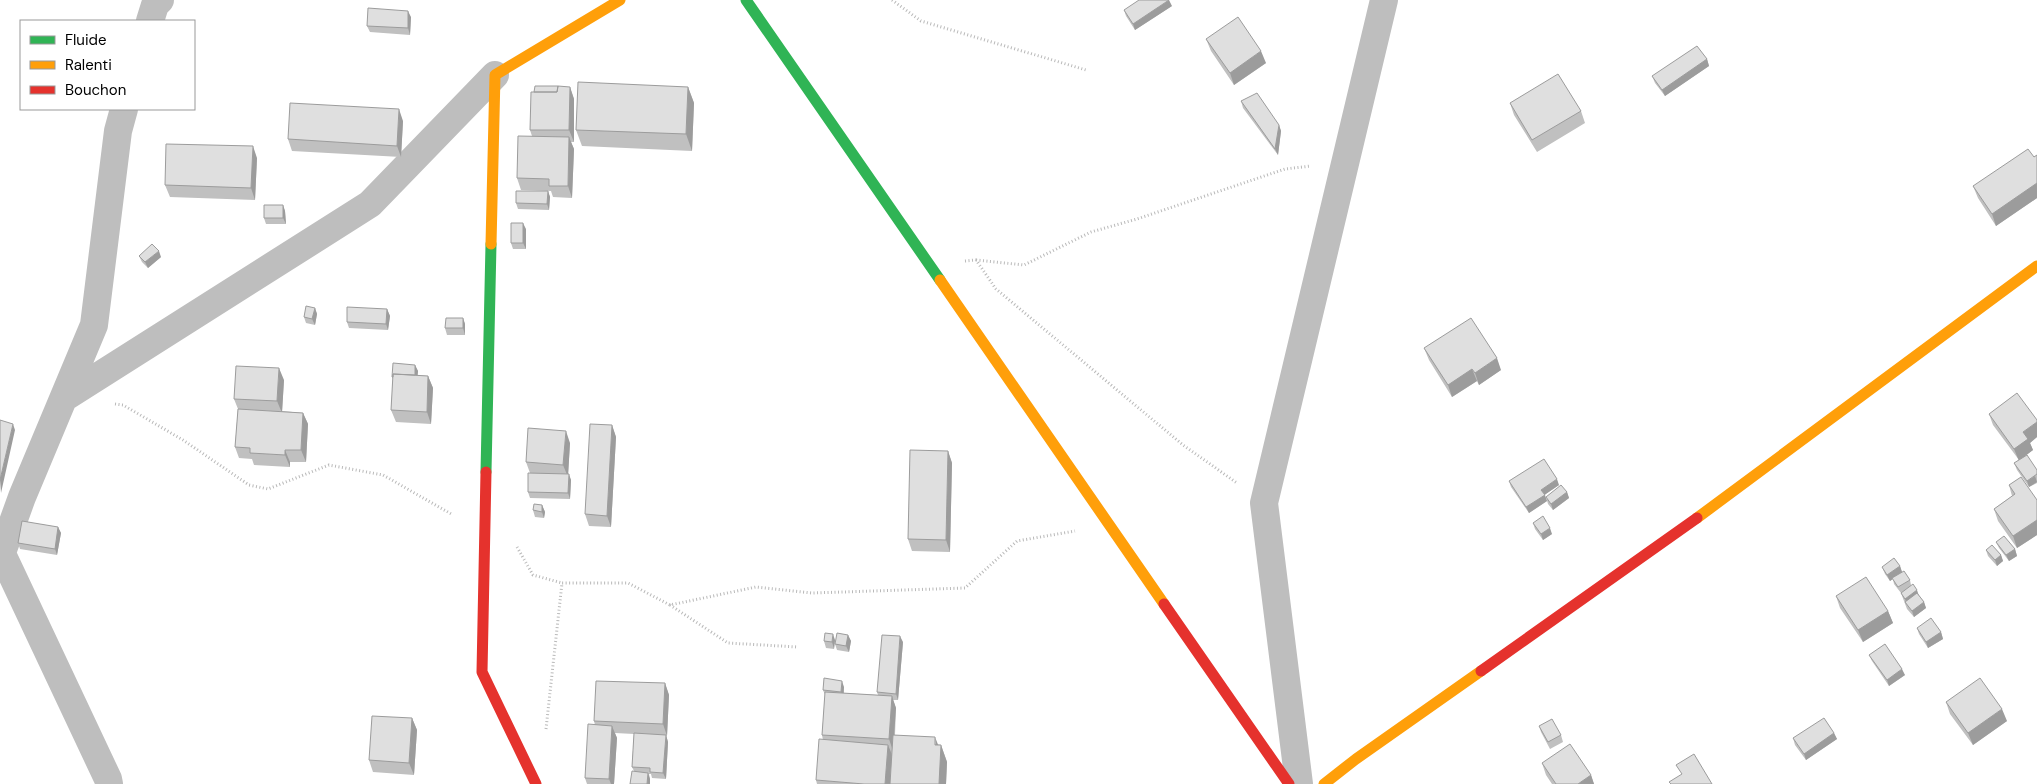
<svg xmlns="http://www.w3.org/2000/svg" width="2037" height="784" viewBox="0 0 2037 784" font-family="'DM Sans',sans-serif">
<rect width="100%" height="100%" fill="#fff"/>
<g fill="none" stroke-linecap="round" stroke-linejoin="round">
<path stroke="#b9b9b9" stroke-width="3" stroke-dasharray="1 2.5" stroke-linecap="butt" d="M892,0L921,21L1086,70
M976,260L1024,265L1091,232L1137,219L1285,169L1311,166
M965,261L976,260L996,289L1183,445L1237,483
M115,404L123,405L183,440L249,485L268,489L329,465L383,475L453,515
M517,547L533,575L562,583
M670,605L728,643L798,647
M546,729L562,583H628L670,605L756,587L812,593L965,588L1017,541L1075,531"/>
<path stroke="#bebebe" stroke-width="28" d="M150,21L155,5L160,0
M64,398L370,204L495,75
M2,554L108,779L109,784
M0,558L22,497L94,325L118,131L124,109
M1299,784L1264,503L1384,0"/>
<path stroke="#30b455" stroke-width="11" d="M746,0L940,280
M486,472L491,244"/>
<path stroke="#ff9f0a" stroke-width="11" d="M491,244L495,75L620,0
M940,280L1164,604
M1697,518L2037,266
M1324,784L1356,759L1481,671"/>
<path stroke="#e5322d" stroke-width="11" d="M486,472L482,672L536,784
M1164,604L1289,784
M1481,671L1697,518"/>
</g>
<path fill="#c0c0c0" d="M1172,6L1135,30L1126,16L1124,10Z
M411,17L410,35L370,32L367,26Z
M1206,39L1266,63L1234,85L1211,51Z
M1707,59L1709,66L1665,96L1655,83L1652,76Z
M570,87L574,99V142H571L574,149L572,198L553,197L551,191L521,190L517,178L532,136L530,130L534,92Z
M688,87L694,103L692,151L582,146L576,130Z
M1241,101L1279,125L1281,131L1278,155L1243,108Z
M1510,103L1581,111L1585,123L1537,152L1514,115Z
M403,121L401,157L292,151L288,139Z
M2037,155V198L1996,226L1978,198L1973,186Z
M257,158L255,200L170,197L165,185Z
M548,191L550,197L549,210L518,209L516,203Z
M283,205L285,211L286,224H266L264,218Z
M526,229V249H513L511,243Z
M139,256L161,257L148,268L142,262Z
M315,308L317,314L315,325L306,323L304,317Z
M387,309L390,316L388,330L349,328L347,322Z
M463,318L465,324V335H447L445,328Z
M1424,348L1501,370L1479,385L1477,381L1452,397L1429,360Z
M415,365L418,371L417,375L428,376L433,388L431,424L396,422L391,410L393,379L392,377Z
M284,380L282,411L303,413L308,424L306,462H290V467L254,465L252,459L239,458L235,447L238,409L234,399Z
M1989,414L2037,420V437L2030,443L2033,450L2024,456L2037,470V483L2029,487L2017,470L2014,463L2019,460L1993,425Z
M612,425L616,437L611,527L589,526L585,514Z
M570,443L568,474L571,480L570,499L530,498L528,492L530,473L526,462Z
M948,451L952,463L950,552L912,551L908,539Z
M1509,481L1559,485L1544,495L1547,501L1529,513L1511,487Z
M2009,485L2037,500V535L2017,548L1998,521L1994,509L2012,496Z
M1567,492L1569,498L1553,510L1548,504L1546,497Z
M542,505L545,512L544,518L535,517L533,510Z
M1533,523L1552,534L1543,540L1535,529Z
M58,527L61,533L57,555L20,549L18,543Z
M1996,542L2015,549L2017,556L2009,561L1999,548Z
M1986,550L2001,555L2003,561L1997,566L1988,556Z
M1900,566L1902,572L1910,580L1911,585L1924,602L1926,608L1914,617L1907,609L1901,593L1894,584L1893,579L1890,581L1885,574L1882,567Z
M1836,596L1888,611L1893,623L1863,642L1840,608Z
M1917,628L1941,632L1943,639L1928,648L1919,634Z
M848,635L851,641L849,652L837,650L835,644Z
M835,640L834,649L826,648L824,641Z
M903,642L898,700H893L896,708L895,735L941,745L947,762L946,784H817L816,780L823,740L822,735L825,695L823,690L844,687V693L878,695L877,692Z
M1869,655L1905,675L1889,686L1872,661Z
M665,683L669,695L667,736L666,735L668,742L666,779L652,778L651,774H649L650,779V784H630L634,771L632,767L634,734L615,733L617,738L614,784H587L585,778L595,725L594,721Z
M1946,702L2007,721L1973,745L1950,714Z
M412,718L417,730L414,775L373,772L369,760Z
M1539,726L1561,735L1563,742L1550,749L1541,732Z
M1834,733L1837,739L1806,760L1795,745L1793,738Z
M1542,763L1591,775L1594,784H1552L1546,775Z"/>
<path fill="#9c9c9c" d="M1169,0L1172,6L1135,30L1133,24Z
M408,11L411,17L410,35L408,28Z
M1261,51L1266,63L1234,85L1230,73Z
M1707,59L1709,66L1665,96L1662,90Z
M570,87L574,99V142L569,130Z
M688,87L694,103L692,151L686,134Z
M399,109L403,121L401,157L397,146Z
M1279,125L1281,131L1278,155L1275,149Z
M569,137L574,149L572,198L568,186Z
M253,146L257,158L255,200L251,188Z
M2037,183V198L1996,226L1992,214Z
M548,191L550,197L549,210L547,204Z
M283,205L285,211L286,224L283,218Z
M523,223L526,229V249L523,243Z
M159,251L161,257L148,268L145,262Z
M315,308L317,314L315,325L312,319Z
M387,309L390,316L388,330L386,324Z
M463,318L465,324V335L463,328Z
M1497,358L1501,370L1479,385L1475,373Z
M415,365L418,371L417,385L415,379Z
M279,368L284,380L282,413L277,401Z
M1472,369L1477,381L1452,397L1448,385Z
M428,376L433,388L431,424L427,412Z
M303,413L308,424L306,462L301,450Z
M2037,422V437L2030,443L2033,450L2019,461L2014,449L2023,432Z
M13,424L15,430L1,493L0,480Z
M612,425L616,437L611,527L607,516Z
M566,431L570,443L568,477L563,465Z
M285,450L290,462V467L285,455Z
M948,451L952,463L950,552L946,540Z
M569,474L571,480L570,499L568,493Z
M2035,476L2037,482L2029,487L2027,481Z
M1557,479L1559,485L1543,496L1541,490Z
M1567,492L1569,498L1553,510L1551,504Z
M1545,495L1547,501L1529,513L1526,507Z
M542,505L545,512L544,518L542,512Z
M2037,520V535L2017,548L2013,536Z
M58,527L61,533L57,555L55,549Z
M1550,528L1552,534L1543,540L1541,534Z
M2015,549L2017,556L2009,561L2006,555Z
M2001,555L2003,561L1997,566L1995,560Z
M1900,566L1902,572L1890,581L1887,575Z
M1917,590L1919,596L1907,605L1905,599Z
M1924,602L1926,608L1914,617L1912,611Z
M1888,611L1893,623L1863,642L1858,630Z
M1941,632L1943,639L1928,648L1926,642Z
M833,634L835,640L834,649L832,642Z
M848,635L851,641L849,652L846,646Z
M900,636L903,642L898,700L896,694Z
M1902,669L1905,675L1889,686L1887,680Z
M842,681L844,687L843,698L841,692Z
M665,683L669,695L667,736L663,724Z
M892,696L896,708L893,751L889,739Z
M2002,709L2007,721L1973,745L1968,733Z
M412,718L417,730L414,775L409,763Z
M612,726L617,738L614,784H611L609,779Z
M1834,733L1837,739L1806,760L1804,754Z
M666,735L668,742L666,779L663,773Z
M935,737L941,752V745L947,762L946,784H939Z
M888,745L893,757L890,784H885Z
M648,773L650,779V784H647Z
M1591,775L1594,784H1578Z"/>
<path fill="#dfdfdf" stroke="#9c9c9c" d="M1139,0H1169L1133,24L1124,10Z
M368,8L408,11V28L367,26Z
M1238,17L1261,51L1230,73L1206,39Z
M1697,46L1707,59L1662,90L1652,76Z
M1558,74L1581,111L1532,140L1510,103Z
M578,82L688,87L686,134L576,130Z
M535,86H558L557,92H534Z
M558,86L570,87L569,130H530L531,92H557Z
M1257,93L1279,125L1275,149L1241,101Z
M290,103L399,109L397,146L288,139Z
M518,136L569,137L568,186H549V179L517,178Z
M166,144L253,146L251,188L165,185Z
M2028,149L2034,157L2037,155V183L1992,214L1973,186Z
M516,191H548L547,204L516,203Z
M264,205H283V218H264Z
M511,223H523V243H511Z
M152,244L159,251L145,262L139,256Z
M306,306L315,308L312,319L304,317Z
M347,307L387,309L386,324L347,322Z
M446,318H463V328H445Z
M1471,318L1497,358L1475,373L1472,369L1448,385L1424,348Z
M393,363L415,365V375L393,374V377H392Z
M236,366L279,368L277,401L234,399Z
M393,374L428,376L427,412L391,410Z
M2017,393L2037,420V422L2023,432L2028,439L2014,449L1989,414Z
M238,409L303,413L301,450H285V455L250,453V448L235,447Z
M0,420L13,424L0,480Z
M590,424L612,425L607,516L585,514Z
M528,428L566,431L563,465L526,462Z
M910,450L948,451L946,540L908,539Z
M2027,455L2037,470V474L2027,481L2014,463Z
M1544,459L1557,479L1541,490L1545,495L1526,507L1509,481Z
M528,473L569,474L568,493L528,492Z
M2021,477L2037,500V520L2013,536L1994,509L2015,494L2009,485Z
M1561,485L1567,492L1551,504L1546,497Z
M534,504L542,505V512L533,510Z
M1543,516L1550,528L1541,534L1533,523Z
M22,521L58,527L55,549L18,543Z
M2004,536L2015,549L2006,555L1996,542Z
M1992,545L2001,555L1995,560L1986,550Z
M1894,558L1900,566L1887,575L1882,567Z
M1904,571L1910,580L1898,587L1892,578Z
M1866,577L1888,611L1858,630L1836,596Z
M1913,584L1917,590L1905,599L1901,593Z
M1917,593L1924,602L1912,611L1905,602Z
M1931,618L1941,632L1926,642L1917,628Z
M825,633L833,634L832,642L824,641Z
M837,633L848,635L846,646L835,644Z
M882,635L900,636L896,694L877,692Z
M1885,644L1902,669L1887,680L1869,655Z
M824,678L842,681L841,692L823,690Z
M1980,678L2002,709L1968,733L1946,702Z
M596,681L665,683L663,724L594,721Z
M825,692L892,696L889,739L822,735Z
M372,716L412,718L409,763L369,760Z
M1824,718L1834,733L1804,754L1793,738Z
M1552,719L1561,735L1548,742L1539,726Z
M588,724L612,726L609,779L585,778Z
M634,733L666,735L663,773L650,772V768L632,767Z
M893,735L935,737V745H941L939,784H890Z
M819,739L888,745L885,784H864L816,780Z
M1570,744L1591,775L1578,784H1556L1542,763Z
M1694,754L1712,784H1671L1669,782L1682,774L1676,765Z
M632,771L648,773L647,784H630Z"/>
<rect x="20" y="20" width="175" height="90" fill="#ffffff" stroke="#999999"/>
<rect x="30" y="36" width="25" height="8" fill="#30b455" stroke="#999999"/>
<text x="65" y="45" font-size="15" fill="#000000">Fluide</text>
<rect x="30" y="61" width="25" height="8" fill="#ff9f0a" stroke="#999999"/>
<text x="65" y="70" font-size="15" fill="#000000">Ralenti</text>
<rect x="30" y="86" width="25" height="8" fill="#e5322d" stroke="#999999"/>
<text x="65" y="95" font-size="15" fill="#000000">Bouchon</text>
</svg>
